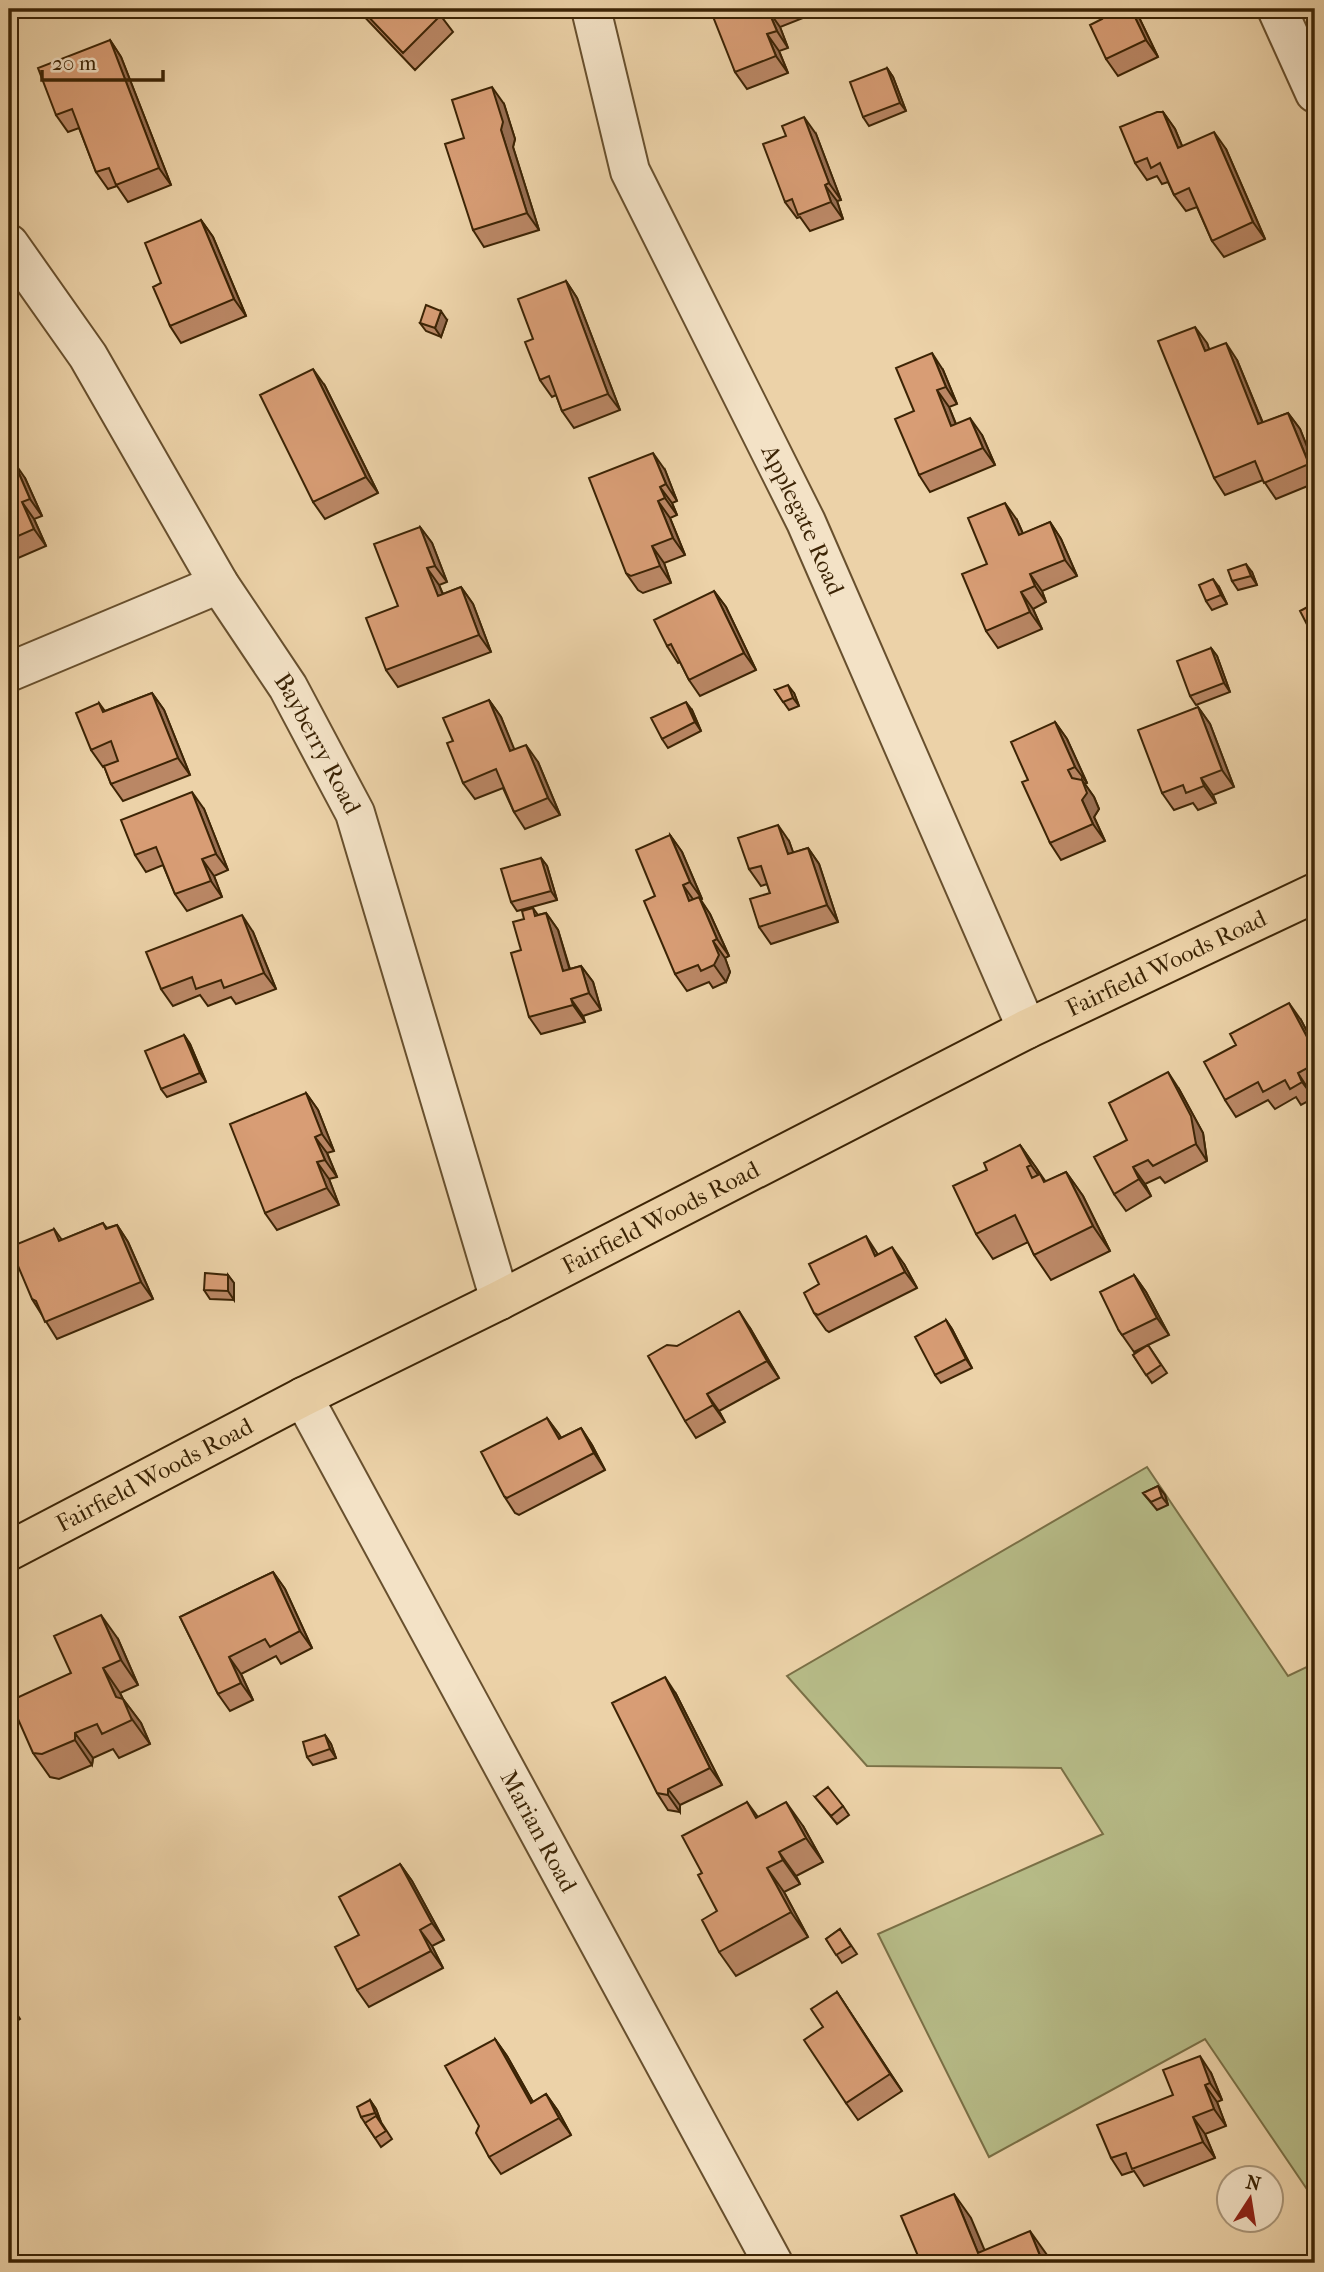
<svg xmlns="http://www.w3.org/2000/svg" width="1324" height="2272" viewBox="0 0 1324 2272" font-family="'IM FELL French Canon',serif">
<rect width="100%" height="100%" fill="#ecd2a8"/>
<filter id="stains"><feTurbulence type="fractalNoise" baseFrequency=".00286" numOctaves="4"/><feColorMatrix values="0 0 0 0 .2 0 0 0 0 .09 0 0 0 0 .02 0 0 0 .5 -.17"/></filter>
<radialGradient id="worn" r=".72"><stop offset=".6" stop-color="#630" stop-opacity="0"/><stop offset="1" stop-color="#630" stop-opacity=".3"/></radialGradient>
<path fill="#b7bc88" stroke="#7a7046" stroke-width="2" d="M1147,1467L1288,1676L1315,1663V2201L1205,2039L989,2157L878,1934L1103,1834L1061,1768L867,1766L787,1676Z"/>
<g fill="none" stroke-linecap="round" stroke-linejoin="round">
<defs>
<g id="minor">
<path id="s1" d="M591,9L630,171L806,522L1027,1029"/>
<path d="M1277,9L1315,93"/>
<path id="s2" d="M9,244L88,356L219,584L288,687L355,813L500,1300"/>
<path d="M9,672L219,584"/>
<path id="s3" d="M303,1397L773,2263"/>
</g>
<g id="major">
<path id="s4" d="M9,1551L303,1397L500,1300L1027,1029L1315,893"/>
</g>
</defs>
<use href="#minor" stroke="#68502e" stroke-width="42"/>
<use href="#major" stroke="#3c2405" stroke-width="42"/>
<use href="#minor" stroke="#f3e2c6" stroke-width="38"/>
<use href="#major" stroke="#ecd2a8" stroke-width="38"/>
</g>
<path fill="#ba8765" stroke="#3c2405" stroke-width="2" d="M357,9H441L438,12L453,32L415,70Z
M717,9H799L803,18L780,27L788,48L779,51L788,73L747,89L735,72Z
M1097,9H1135L1158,57L1118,76L1106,59L1102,19Z
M110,40L121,57L171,185L128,202L117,186L108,189L96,172L79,128L68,132L56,115Z
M887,68L893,77L906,111L869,126L863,117Z
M504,104L515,139L513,147L539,230L484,247L473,230L464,138Z
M1163,112L1175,129L1182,146L1226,149L1265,239L1224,257L1212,241L1197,207L1186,211L1174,195L1168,182L1162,184L1157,176L1147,180L1135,163Z
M816,134L841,200L837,201L843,219L810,231L800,217L797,218L785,202Z
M201,220L213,237L246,316L181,343L170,326L161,283Z
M566,281L577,298L620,410L574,428L562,411L556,395L552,397L540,380L533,339Z
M447,320L441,337L426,331L420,323Z
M1207,343L1209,350L1237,360L1263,423L1288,413L1300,429L1315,467V483L1276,499L1263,480L1225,495L1214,478Z
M943,370L957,404L949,407L956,424L982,435L995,465L930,492L919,475L914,411Z
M325,386L378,493L325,519L313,502Z
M9,464L25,478L42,516L34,519L46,546L9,562Z
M665,470L677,501L672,503L677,515L670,518L685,555L664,563L671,583L643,593L638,590L626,573Z
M1017,520L1023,534L1050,522L1061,539L1077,576L1042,591L1046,602L1033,609L1042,629L998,648L986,631L987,564Z
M420,527L432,543L447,582L439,585L443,594L461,587L473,604L491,652L398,687L386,670L398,606Z
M1252,572L1257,585L1238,590L1232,581Z
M1219,587L1227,604L1212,610L1206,601Z
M714,591L726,607L756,670L700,696L689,680L680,662L678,663L667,646Z
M1211,648L1217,656L1230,692L1196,705L1190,696Z
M775,690L794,693L799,706L789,710Z
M152,693L164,710L190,775L123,801L111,784L104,766L103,767L91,750L99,703L105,711Z
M489,700L501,717L514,750L538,762L560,815L525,829L514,812L503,788L475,799L463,783L453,741Z
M1198,707L1210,724L1234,787L1213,795L1216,803L1198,810L1193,803L1174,810L1162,793Z
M692,710L701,731L668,748L662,739Z
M1055,722L1067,739L1087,783L1085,784L1094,797L1099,809L1094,817L1105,841L1061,860L1050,843L1028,780Z
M204,809L228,870L214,876L222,897L187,911L175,894L163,865L146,872L135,855Z
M670,835L682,852L702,899L700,900L710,914L729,956L725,958L730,972L726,982L713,988L709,982L687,991L675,974Z
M789,841L793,853L808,848L819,864L838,922L771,944L759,927L770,893L767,884L761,886L749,869Z
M541,858L547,866L557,900L517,911L511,902Z
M533,908L538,915L546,913L558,930L570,969L581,966L593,982L601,1010L583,1016L585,1022L541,1034L529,1017L521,950L524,919Z
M253,932L276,989L236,1004L231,997L208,1006L200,995L173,1006L161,989Z
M1301,1020L1315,1047V1087L1309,1090L1314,1098L1301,1105L1296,1097L1275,1109L1268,1100L1236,1117L1225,1100Z
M184,1035L190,1044L206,1082L167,1097L161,1089Z
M1179,1089L1203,1133L1207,1161L1165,1183L1160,1177L1145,1184L1151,1196L1126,1211L1114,1194L1127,1140Z
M306,1093L318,1110L334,1151L327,1153L337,1177L329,1179L339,1205L277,1230L265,1213Z
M1020,1145L1046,1182L1066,1172L1083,1196L1110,1251L1051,1280L1034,1255L1028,1242L993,1259L976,1234L987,1170Z
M103,1223L107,1228L117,1225L128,1242L153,1299L57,1339L32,1299L54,1229L62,1240Z
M878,1254L904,1264L917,1288L829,1332L826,1330L814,1313Z
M228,1275L234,1283V1300L210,1299L204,1290Z
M1134,1275L1146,1292L1169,1335L1148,1345L1167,1373L1152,1383L1133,1355L1148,1345L1134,1352L1118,1329Z
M946,1320L952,1329L972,1368L941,1383L935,1375Z
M750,1328L779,1378L719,1411L725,1422L696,1438L685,1421L677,1346Z
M547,1418L561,1438L581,1428L592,1445L605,1470L519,1515L515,1513L504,1496Z
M1158,1486L1165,1495L1168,1505L1157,1510L1143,1493Z
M273,1572L285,1589L312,1648L281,1664L276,1656L241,1674L253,1700L230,1711L218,1694L180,1617Z
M118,1639L138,1685L120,1693L123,1699L141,1723L150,1744L119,1758L113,1749L93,1758L92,1765L59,1779L50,1777L33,1753L71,1673Z
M676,1694L722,1785L680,1805V1812L668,1810L657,1793Z
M325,1735L331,1744L336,1758L313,1765L307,1757Z
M815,1797L843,1806L849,1815L837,1824Z
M747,1802L758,1817L803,1826L823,1862L796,1876L800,1884L784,1892L808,1937L736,1976L719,1952L717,1911L702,1873Z
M400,1864L412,1881L444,1940L432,1946L443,1968L369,2007L357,1990L359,1935Z
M840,1929L857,1954L842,1963L826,1939Z
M837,1992L902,2091L858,2120L846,2103L823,2027Z
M9,2002L20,2019L9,2026Z
M495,2039L507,2056L533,2102L546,2094L558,2111L571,2135L501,2174L489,2157L479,2126Z
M1211,2073L1222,2100L1217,2102L1226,2126L1205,2134L1215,2158L1144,2186L1134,2171L1122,2175L1111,2158L1173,2095Z
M370,2100L376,2109L381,2122L392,2139L381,2147L361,2117Z"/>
<path fill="#976e52" stroke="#3c2405" stroke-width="2" d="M1131,9H1135L1158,57L1146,40Z
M768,10L780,27L788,48L777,31Z
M767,34L779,51L788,73L776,56Z
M110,40L121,57L171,185L159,168Z
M887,68L893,77L906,111L900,103Z
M492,87L504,104L515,139L513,147L539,230L527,213L501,130Z
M1163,112L1175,129L1190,165L1178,148Z
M804,117L816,134L841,200L829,183Z
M1214,132L1226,149L1265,239L1253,222Z
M825,185L837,201L843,219L831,202Z
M201,220L213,237L246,316L234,299Z
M566,281L577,298L620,410L608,394Z
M441,311L447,320L441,337L435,328Z
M1195,327L1207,343L1216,368L1205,351Z
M1226,343L1237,360L1270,441L1258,424Z
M932,353L943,370L957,404L946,387Z
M313,369L325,386L378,493L366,477Z
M937,390L949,407L963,443L951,426Z
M1288,413L1300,429L1315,467V472L1309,464Z
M970,418L982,435L995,465L983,448Z
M653,453L665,470L677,501L666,484Z
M14,462L25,478L42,516L30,499Z
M660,487L672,503L677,515L665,498Z
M658,501L670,518L685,555L673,538Z
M22,502L34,519L46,546L34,529Z
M1005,503L1017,520L1031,552L1019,535Z
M1050,522L1061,539L1077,576L1065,560Z
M420,527L432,543L447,582L435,566Z
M652,546L664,563L671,583L660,566Z
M1246,564L1252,572L1257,585L1251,576Z
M427,568L439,585L450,613L438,596Z
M1030,574L1042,591L1046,602L1035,586Z
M1213,579L1219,587L1227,604L1221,595Z
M461,587L473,604L491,652L479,635Z
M714,591L726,607L756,670L744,653Z
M1021,592L1033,609L1042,629L1030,612Z
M1211,648L1217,656L1230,692L1224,683Z
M788,685L794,693L799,706L793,698Z
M152,693L164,710L190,775L178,758Z
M489,700L501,717L522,768L510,751Z
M686,702L692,710L701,731L695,722Z
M1198,707L1210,724L1234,787L1222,770Z
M1055,722L1067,739L1087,783L1075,767Z
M526,745L538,762L560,815L548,798Z
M1201,778L1213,795L1216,803L1204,786Z
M1082,780L1094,797L1099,809L1094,817L1105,841L1093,824L1082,800Z
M192,792L204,809L228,870L216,854Z
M778,825L789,841L800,871L788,854Z
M670,835L682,852L702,899L690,882Z
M808,848L819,864L838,922L827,905Z
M541,858L547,866L557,900L551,891Z
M202,859L214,876L222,897L211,881Z
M683,885L695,902L689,901Z
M699,897L710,914L729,956L717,939Z
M546,913L558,930L575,988L563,971Z
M242,915L253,932L276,989L264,973Z
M713,941L725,958L730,972L726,982L714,965Z
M581,966L593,982L601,1010L589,993Z
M571,999L583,1016L585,1022L573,1005Z
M1289,1003L1301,1020L1315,1047V1052Z
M184,1035L190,1044L206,1082L200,1073Z
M1168,1072L1179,1089L1203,1133L1207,1161L1196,1144Z
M1298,1073L1309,1090L1314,1098L1302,1082Z
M306,1093L318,1110L334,1151L322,1134Z
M315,1137L327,1153L337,1177L325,1160Z
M1020,1145L1037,1169L1048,1189L1031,1165Z
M317,1162L329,1179L339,1205L327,1188Z
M1133,1167L1145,1184L1151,1196L1139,1179Z
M1066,1172L1083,1196L1110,1251L1093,1226Z
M117,1225L128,1242L153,1299L141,1282Z
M866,1236L877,1253L887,1272L875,1256Z
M892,1247L904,1264L917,1288L905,1272Z
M228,1275L234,1283V1300L228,1291Z
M1134,1275L1146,1292L1169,1335L1157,1318Z
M739,1311L750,1328L779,1378L767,1361Z
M946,1320L952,1329L972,1368L966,1359Z
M707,1394L719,1411L725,1422L713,1405Z
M547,1418L559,1434L571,1456L559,1439Z
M581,1428L592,1445L605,1470L594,1453Z
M1158,1486L1165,1495L1168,1505L1162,1497Z
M273,1572L285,1589L312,1648L300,1631Z
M101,1615L118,1639L138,1685L121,1660Z
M229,1657L241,1674L253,1700L241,1683Z
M103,1668L120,1693L127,1708L123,1699L141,1723L150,1744L116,1697Z
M665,1677L676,1694L722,1785L710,1768Z
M75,1733L93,1758L92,1765L75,1740Z
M325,1735L331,1744L336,1758L330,1749Z
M668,1789L680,1805V1812L668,1795Z
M786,1802L803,1826L823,1862L806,1838Z
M779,1852L796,1876L800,1884L783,1860Z
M400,1864L412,1881L444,1940L432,1923Z
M767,1868L784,1892L808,1937L791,1912Z
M420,1930L432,1946L443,1968L431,1951Z
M837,1992L848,2009L902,2091L890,2074Z
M495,2039L507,2056L543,2120L531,2103Z
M1200,2056L1211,2073L1222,2100L1210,2083Z
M1205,2085L1217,2102L1226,2126L1214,2109Z
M546,2094L558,2111L571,2135L559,2118Z
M370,2100L376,2109L381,2122L375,2113Z
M1193,2117L1205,2134L1215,2158L1203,2142Z
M954,2194L971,2218L990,2263L978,2253Z
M1030,2231L1047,2255L1050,2263H1043Z"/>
<path fill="#d89d75" stroke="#3c2405" stroke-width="2" d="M361,9H435L441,15L403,53Z
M717,9H770L768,10L777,31L767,34L776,56L735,72L712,14L718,12Z
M1097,9H1131L1146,40L1106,59L1090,25L1102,19Z
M110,40L159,168L116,185L109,168L96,172L72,109L56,115L38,68Z
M887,68L900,103L863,117L850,82Z
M492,87L503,122L501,130L527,213L473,230L445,144L464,138L452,100Z
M1157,112H1163L1178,148L1214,132L1253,222L1212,241L1189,188L1174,195L1160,163L1151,168L1147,158L1135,163L1120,127Z
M804,117L829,183L825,185L831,202L798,215L792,199L785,202L763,144L786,136L782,126Z
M201,220L234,299L170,326L153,287L161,283L145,243Z
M566,281L608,394L562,411L549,376L540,380L525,342L533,339L518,299Z
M426,305L441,311L435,328L420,323Z
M1195,327L1205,351L1226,343L1258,424L1288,413L1309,464L1264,483L1255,461L1214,478L1158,341Z
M932,353L946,387L937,390L951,426L970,418L983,448L919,475L895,419L914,411L896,368Z
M313,369L366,477L313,502L260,395Z
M653,453L666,484L660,487L665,498L658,501L673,538L652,546L660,566L631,576L626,573L589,478Z
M14,462L30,499L22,502L34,529L9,540V464Z
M1005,503L1019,535L1050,522L1065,560L1030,574L1035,586L1021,592L1030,612L986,631L962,574L987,564L968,518Z
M420,527L435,566L427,568L438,596L461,587L479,635L386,670L366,618L398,606L374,544Z
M1246,564L1251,576L1232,581L1228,570Z
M1213,579L1221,595L1206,601L1199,585Z
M714,591L744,653L689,680L671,644L667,646L654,620Z
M1315,603V640L1300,611Z
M1211,648L1224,683L1190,696L1177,661Z
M788,685L793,698L783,702L775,690Z
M152,693L178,758L111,784L104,766L118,761L111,741L91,750L76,713L99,703L103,712Z
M489,700L510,751L526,745L548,798L514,812L496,769L463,783L447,743L453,741L443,718Z
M686,702L695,722L662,739L651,718Z
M1198,707L1222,770L1201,778L1204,786L1186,793L1183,785L1162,793L1138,730Z
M1055,722L1075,767L1068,770L1072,778L1082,780L1087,793L1082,800L1093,824L1050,843L1022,782L1028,780L1011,742Z
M192,792L216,854L202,859L211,881L175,894L156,847L135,855L121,820Z
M778,825L788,854L808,848L827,905L759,927L750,899L770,893L761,866L749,869L738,838Z
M670,835L690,882L683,885L689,901L699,897L717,939L713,941L719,955L714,965L701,971L698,965L675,974L644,901L655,896L636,850Z
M541,858L551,891L511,902L501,869Z
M533,908L535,916L546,913L563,971L581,966L589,993L571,999L573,1005L529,1017L511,953L521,950L513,922L524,919L522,911Z
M242,915L264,973L224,988L221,980L196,989L192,977L161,989L146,952Z
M1289,1003L1315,1052V1064L1298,1073L1302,1082L1290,1089L1285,1080L1263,1092L1258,1082L1225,1100L1204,1062L1236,1045L1230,1034Z
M184,1035L200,1073L161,1089L145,1051Z
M1168,1072L1191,1116L1196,1144L1153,1166L1148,1160L1133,1167L1139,1179L1114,1194L1094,1157L1127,1140L1109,1103Z
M306,1093L322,1134L315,1137L325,1160L317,1162L327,1188L265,1213L230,1124Z
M1020,1145L1031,1165L1027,1167L1032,1178L1040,1174L1044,1182L1066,1172L1093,1226L1034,1255L1015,1215L976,1234L953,1186L987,1170L984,1163Z
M103,1223L106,1229L117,1225L141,1282L45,1322L36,1301L32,1299L10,1247L54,1229L59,1241Z
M866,1236L875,1256L892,1247L905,1272L818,1315L814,1313L804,1293L819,1284L809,1264Z
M205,1273L228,1275V1291L204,1290Z
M1134,1275L1157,1318L1122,1335L1118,1329L1100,1292Z
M739,1311L767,1361L707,1394L713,1405L685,1421L648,1356L667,1345L677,1346Z
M946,1320L966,1359L935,1375L915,1337Z
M1148,1345L1161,1365L1146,1375L1133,1355Z
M547,1418L559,1439L581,1428L594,1453L507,1498L504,1496L481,1452Z
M1158,1486L1162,1497L1151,1502L1143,1493Z
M273,1572L300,1631L270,1647L265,1639L229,1657L241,1683L218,1694L180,1617Z
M101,1615L121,1660L103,1668L116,1697L123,1699L132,1720L102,1734L97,1724L75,1733V1740L42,1754L33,1753L10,1701L71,1673L54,1636Z
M665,1677L710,1768L668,1789V1795L657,1793L612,1703Z
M325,1735L330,1749L307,1757L303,1742Z
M828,1787L843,1806L831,1816L815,1797Z
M747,1802L756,1818L786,1802L806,1838L779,1852L783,1860L767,1868L791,1912L719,1952L702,1920L717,1911L698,1875L702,1873L682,1836Z
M400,1864L432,1923L420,1930L431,1951L357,1990L335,1947L359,1935L339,1897Z
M840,1929L851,1946L836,1955L826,1939Z
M837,1992L890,2074L846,2103L804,2040L823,2027L811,2009Z
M9,2002L14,2010L9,2014Z
M495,2039L531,2103L546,2094L559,2118L489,2157L476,2133L479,2126L445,2066Z
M1200,2056L1210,2083L1205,2085L1214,2109L1193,2117L1203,2142L1132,2169L1126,2153L1111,2158L1097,2125L1173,2095L1163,2070Z
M370,2100L375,2113L361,2117L357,2107Z
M376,2116L386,2131L375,2138L365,2123Z
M954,2194L978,2253L1030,2231L1043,2263H921L901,2216Z"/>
<g text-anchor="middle" stroke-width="5" stroke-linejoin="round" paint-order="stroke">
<g font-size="24" fill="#3c2405" stroke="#f3e2c6">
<text dy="8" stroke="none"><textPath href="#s1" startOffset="556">Applegate Road</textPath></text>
<text dy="8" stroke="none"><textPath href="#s2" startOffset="588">Bayberry Road</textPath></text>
<text dy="8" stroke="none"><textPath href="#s4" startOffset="1298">Fairfield Woods Road</textPath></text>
<text dy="8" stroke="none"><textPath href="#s4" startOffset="732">Fairfield Woods Road</textPath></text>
<text dy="8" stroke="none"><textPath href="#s4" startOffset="164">Fairfield Woods Road</textPath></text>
<text dy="8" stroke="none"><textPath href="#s3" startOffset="494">Marian Road</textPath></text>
</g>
</g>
<rect width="1324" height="2272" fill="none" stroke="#ecd2a8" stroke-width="35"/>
<rect x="10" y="10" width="1303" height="2251" fill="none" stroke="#3c2405" stroke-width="3.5"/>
<rect x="18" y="18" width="1289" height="2237" fill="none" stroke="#3c2405" stroke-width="2"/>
<g transform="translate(1250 2199) rotate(12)"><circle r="33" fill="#f3e2c6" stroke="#aa9679" stroke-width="2"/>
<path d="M0-5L12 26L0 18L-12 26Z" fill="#8f2418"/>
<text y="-10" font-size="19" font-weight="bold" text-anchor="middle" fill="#3c2405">N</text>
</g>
<path d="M42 70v10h121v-10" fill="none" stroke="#3c2405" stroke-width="3.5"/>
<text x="52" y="70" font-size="21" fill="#3c2405" stroke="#f3e2c6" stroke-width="5" paint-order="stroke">20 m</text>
<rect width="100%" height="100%" filter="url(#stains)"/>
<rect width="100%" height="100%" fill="url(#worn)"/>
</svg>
